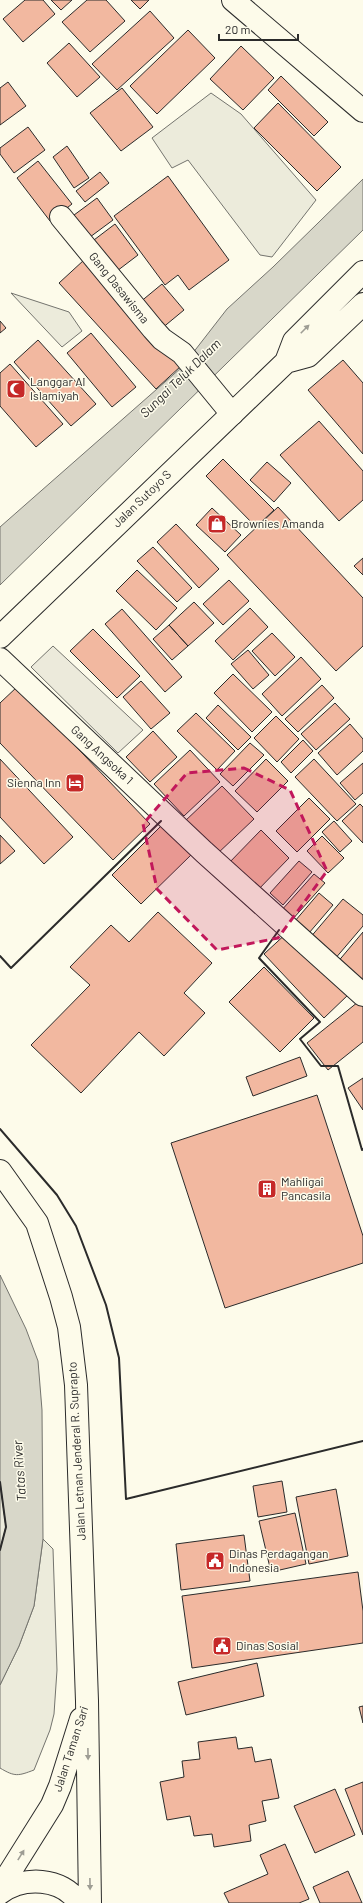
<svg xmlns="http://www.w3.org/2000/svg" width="363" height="1903" viewBox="0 0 363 1903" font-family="Barlow,sans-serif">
<rect width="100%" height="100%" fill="#fdfbea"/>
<path fill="#ecebdb" stroke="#74746e" d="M211,93L241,114L316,200L272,257L260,255L188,160L172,168L152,138Z
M11,293L69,312L82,331L62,347Z
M0,1482L6,1527L0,1550Z
M43,1539L53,1549L57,1670L54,1714L50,1730L34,1770C18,1776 15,1777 0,1768V1685L19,1646L34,1606Z"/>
<path fill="#eceadb" stroke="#74746e" d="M53,646L143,730L118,753L31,667Z"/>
<path fill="#d8d7c9" stroke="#74746e" d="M363,179V230L0,585V527L182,367L227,309L273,267Z
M0,1275L26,1329L38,1361L42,1410L43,1539L34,1606L19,1646L0,1685V1550L6,1527L0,1482Z"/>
<path fill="#f2b8a0" stroke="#2b2b2b" d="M25,0H43L55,14L23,42L3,19Z
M51,0H72L61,10Z
M87,0H106L125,21L90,52L62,22Z
M131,0H149L140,9Z
M150,11L174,38L117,90L92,64Z
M188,30L215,58L157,114L130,86Z
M69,43L100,77L77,97L47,63Z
M241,46L274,78L243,110L210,79Z
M281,76L328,122L314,136L268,90Z
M8,82L26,106L0,125V88Z
M122,88L153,127L121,151L90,113Z
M278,103L341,167L317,191L254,128Z
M28,127L45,150L14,173L0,154V148Z
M67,146L89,178L74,188L53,157Z
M38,161L72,204L50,221L17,178Z
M100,172L109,183L85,202L76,191Z
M168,176L229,260L189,290L178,275L165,285L114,216Z
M97,198L113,220L86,240L70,218Z
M115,224L138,255L113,274L90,243Z
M84,260L181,366L156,389L59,283Z
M162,284L184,310L161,329L139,303Z
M0,321L6,328L0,333Z
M91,333L136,387L112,407L67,353Z
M38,340L96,404L71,426L14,362Z
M343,360L363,383V454L308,390Z
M10,364L63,424L36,447L0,406V373Z
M319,421L363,471V500L339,521L280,455Z
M223,459L274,510L256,527L206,476Z
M267,462L291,483L274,502L250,480Z
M278,507L363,598V646L336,671L227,555Z
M212,508L241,535L225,552L196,525Z
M176,524L219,569L199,588L157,542Z
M153,547L192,588L177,602L137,561Z
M363,558V575L354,566Z
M137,570L177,608L156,630L116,591Z
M229,580L249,601L223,625L203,604Z
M194,602L214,623L188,646L169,625Z
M250,608L268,627L233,660L215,641Z
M122,609L182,677L165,692L105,624Z
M169,625L188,646L172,660L153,639Z
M93,629L140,676L117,698L70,651Z
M272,633L295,657L275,676L252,651Z
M248,650L269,675L253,689L231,664Z
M301,657L321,679L282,716L262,694Z
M233,674L272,712L252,732L214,693Z
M141,681L170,713L151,729L123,697Z
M322,685L334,698L298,732L285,719Z
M18,686L150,824L113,860L0,743V703Z
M335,703L350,719L316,750L301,734Z
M218,705L251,737L238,750L206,718Z
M196,713L235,751L217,770L177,731Z
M276,716L299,739L277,762L254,738Z
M350,724L363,739V751L337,775L318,753Z
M153,731L177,757L150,782L126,757Z
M303,740L313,751L291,773L281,762Z
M250,743L264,755L233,786L220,774Z
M190,750L220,782L184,816L154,784Z
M0,759L73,837L44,864L0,817Z
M266,759L288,781L257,812L235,791Z
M314,759L356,804L337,821L295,777Z
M363,763V793L355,800L340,783Z
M222,786L254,819L216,855L184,822Z
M309,798L330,819L297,852L276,831Z
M360,804L363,807V843L342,821Z
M334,821L352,841L340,852L322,832Z
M163,824L192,854L141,904L112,875Z
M261,830L289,858L254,894L226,866Z
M0,835L15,851L0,864Z
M322,836L344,858L328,873L307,851Z
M299,861L312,872L283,905L270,893Z
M314,874L325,883L291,921L280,912Z
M319,893L333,905L309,933L295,921Z
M343,899L363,915V926L334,960L309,939Z
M158,912L212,963L184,993L205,1013L164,1056L139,1032L81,1093L31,1045L90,985L70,967L111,925L129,942Z
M289,931L349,994L324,1018L264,954Z
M363,932V979L360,983L336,964Z
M264,967L314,1018L280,1052L229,1002Z
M363,998V1042L328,1070L307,1043Z
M300,1057L307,1076L253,1096L246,1077Z
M363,1078V1110L348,1088Z
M317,1095L363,1236V1263L225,1308L171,1143Z
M282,1481L287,1512L258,1517L253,1486Z
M336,1489L348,1556L309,1564L296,1497Z
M295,1513L306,1564L271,1572L259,1521Z
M244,1535L250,1581L181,1590L176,1544Z
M358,1572L363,1611V1643L192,1668L182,1596Z
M257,1663L264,1696L186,1715L178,1682Z
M363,1706V1723L359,1707Z
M236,1737L238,1749L252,1747L255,1762L271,1759L279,1798L262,1801L266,1821L249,1825L251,1841L214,1847L212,1834L194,1836L190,1816L167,1820L160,1782L184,1777L182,1761L200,1759L198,1742Z
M363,1782V1835L345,1789Z
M335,1789L355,1835L315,1853L294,1806Z
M285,1844L309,1899L299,1903H229L224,1893L268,1874L260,1855Z
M348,1871L362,1903H320L313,1887Z"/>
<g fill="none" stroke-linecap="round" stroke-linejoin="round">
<defs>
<path id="minor" d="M61,217L153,329L162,339L182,353L232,414
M0,659L204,852L363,995"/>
<path id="highway" d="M233,0L363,111
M286,362L308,356L363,304
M0,637L286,362L294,341L363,272
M0,1171L37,1223L61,1297L69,1327L76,1385L87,1701L90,1903
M0,1888L52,1805L60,1786L81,1719
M0,1893C23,1876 62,1877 79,1903"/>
</defs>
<use href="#minor" stroke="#2b2b2b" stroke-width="24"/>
<use href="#highway" stroke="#2b2b2b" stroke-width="24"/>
<use href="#minor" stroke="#fdfbea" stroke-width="22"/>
<use href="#highway" stroke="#fdfbea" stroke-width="22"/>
<path stroke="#2b2b2b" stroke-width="2" d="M279,930L259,958L320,1022L300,1039L321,1066H338L362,1150L363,1149
M0,956L11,968L161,821
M0,1129L57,1195L76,1226L106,1305L119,1358L126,1499L363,1441
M0,1482L6,1527L0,1550"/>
</g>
<defs><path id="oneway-solid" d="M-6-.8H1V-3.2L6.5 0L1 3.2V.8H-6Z"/></defs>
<g fill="#9e9d94">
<use href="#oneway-solid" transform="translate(305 329) rotate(-45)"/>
<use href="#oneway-solid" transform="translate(88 1754) rotate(89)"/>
<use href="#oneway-solid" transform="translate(21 1855) rotate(-58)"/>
<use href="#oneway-solid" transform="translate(90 1884) rotate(89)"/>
</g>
<path fill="#c2185b" fill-opacity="0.2" stroke="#c2185b" stroke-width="3" stroke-dasharray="8 5" stroke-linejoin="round" d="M244,768L290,790L327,871L278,938L217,950L157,889L143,824L187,773Z"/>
<defs>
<symbol id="mosque-square" viewBox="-11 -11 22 22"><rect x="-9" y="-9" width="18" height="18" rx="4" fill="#c62828" stroke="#fdfbea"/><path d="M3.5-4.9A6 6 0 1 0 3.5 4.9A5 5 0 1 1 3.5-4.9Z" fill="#fff"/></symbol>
<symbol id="shop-square" viewBox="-11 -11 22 22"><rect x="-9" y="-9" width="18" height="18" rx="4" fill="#c62828" stroke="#fdfbea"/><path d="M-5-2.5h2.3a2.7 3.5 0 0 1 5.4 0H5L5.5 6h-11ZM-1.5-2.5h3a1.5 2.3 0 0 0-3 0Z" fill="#fff"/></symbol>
<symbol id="hotel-square" viewBox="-11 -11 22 22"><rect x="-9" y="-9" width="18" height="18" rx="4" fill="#c62828" stroke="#fdfbea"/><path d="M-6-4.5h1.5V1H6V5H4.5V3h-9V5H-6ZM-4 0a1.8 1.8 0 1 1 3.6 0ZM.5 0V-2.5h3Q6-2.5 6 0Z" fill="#fff"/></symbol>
<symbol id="building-square" viewBox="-11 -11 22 22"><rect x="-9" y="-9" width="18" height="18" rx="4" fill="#c62828" stroke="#fdfbea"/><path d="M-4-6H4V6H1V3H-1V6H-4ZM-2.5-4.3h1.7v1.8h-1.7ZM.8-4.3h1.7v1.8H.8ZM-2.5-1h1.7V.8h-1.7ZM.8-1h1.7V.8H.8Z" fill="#fff"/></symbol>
<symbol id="civic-square" viewBox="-11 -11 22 22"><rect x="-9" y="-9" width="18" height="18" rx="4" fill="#c62828" stroke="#fdfbea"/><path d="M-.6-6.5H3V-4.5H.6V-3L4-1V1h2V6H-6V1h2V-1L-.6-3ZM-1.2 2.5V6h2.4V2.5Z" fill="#fff"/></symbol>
</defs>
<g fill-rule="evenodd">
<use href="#mosque-square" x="5" y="378" width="22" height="22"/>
<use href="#shop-square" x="206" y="513" width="22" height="22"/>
<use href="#hotel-square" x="64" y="772" width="22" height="22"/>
<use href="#building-square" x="256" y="1178" width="22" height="22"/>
<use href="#civic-square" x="204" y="1550" width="22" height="22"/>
<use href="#civic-square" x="211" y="1635" width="22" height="22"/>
</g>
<g text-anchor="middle" stroke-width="3" stroke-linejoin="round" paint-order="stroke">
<g font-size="12" fill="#2b2b2b" stroke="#fdfbea">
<text transform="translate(119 288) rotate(51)" y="4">Gang Dasawisma</text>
<text transform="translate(142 499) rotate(-44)" y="4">Jalan Sutoyo S</text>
<text transform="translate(102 755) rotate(43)" y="4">Gang Angsoka 1</text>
<text transform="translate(77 1451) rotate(-93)" y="4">Jalan Letnan Jenderal R. Suprapto</text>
<text transform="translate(71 1749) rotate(-72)" y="4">Jalan Taman Sari</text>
</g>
<g font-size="12" fill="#2b2b2b" stroke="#fdfbea" text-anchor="start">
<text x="30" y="386">Langgar Al<tspan x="30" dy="14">Islamiyah</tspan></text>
<text x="231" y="528">Brownies Amanda</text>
<text x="61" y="787" text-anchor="end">Sienna Inn</text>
<text x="281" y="1186">Mahligai<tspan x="281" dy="14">Pancasila</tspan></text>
<text x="229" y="1558">Dinas Perdagangan<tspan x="229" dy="14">Indonesia</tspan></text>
<text x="236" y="1650">Dinas Sosial</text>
</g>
<g font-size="13" font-style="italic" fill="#2b2b2b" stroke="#fdfbea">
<text transform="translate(180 378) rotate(-44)" y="5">Sungai Teluk Dalam</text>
<text transform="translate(19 1471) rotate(-94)" y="5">Tatas River</text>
</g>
</g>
<path d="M219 34v6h79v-6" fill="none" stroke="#2b2b2b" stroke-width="2"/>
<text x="225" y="34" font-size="12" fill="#2b2b2b" stroke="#fdfbea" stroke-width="3" paint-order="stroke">20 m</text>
</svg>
